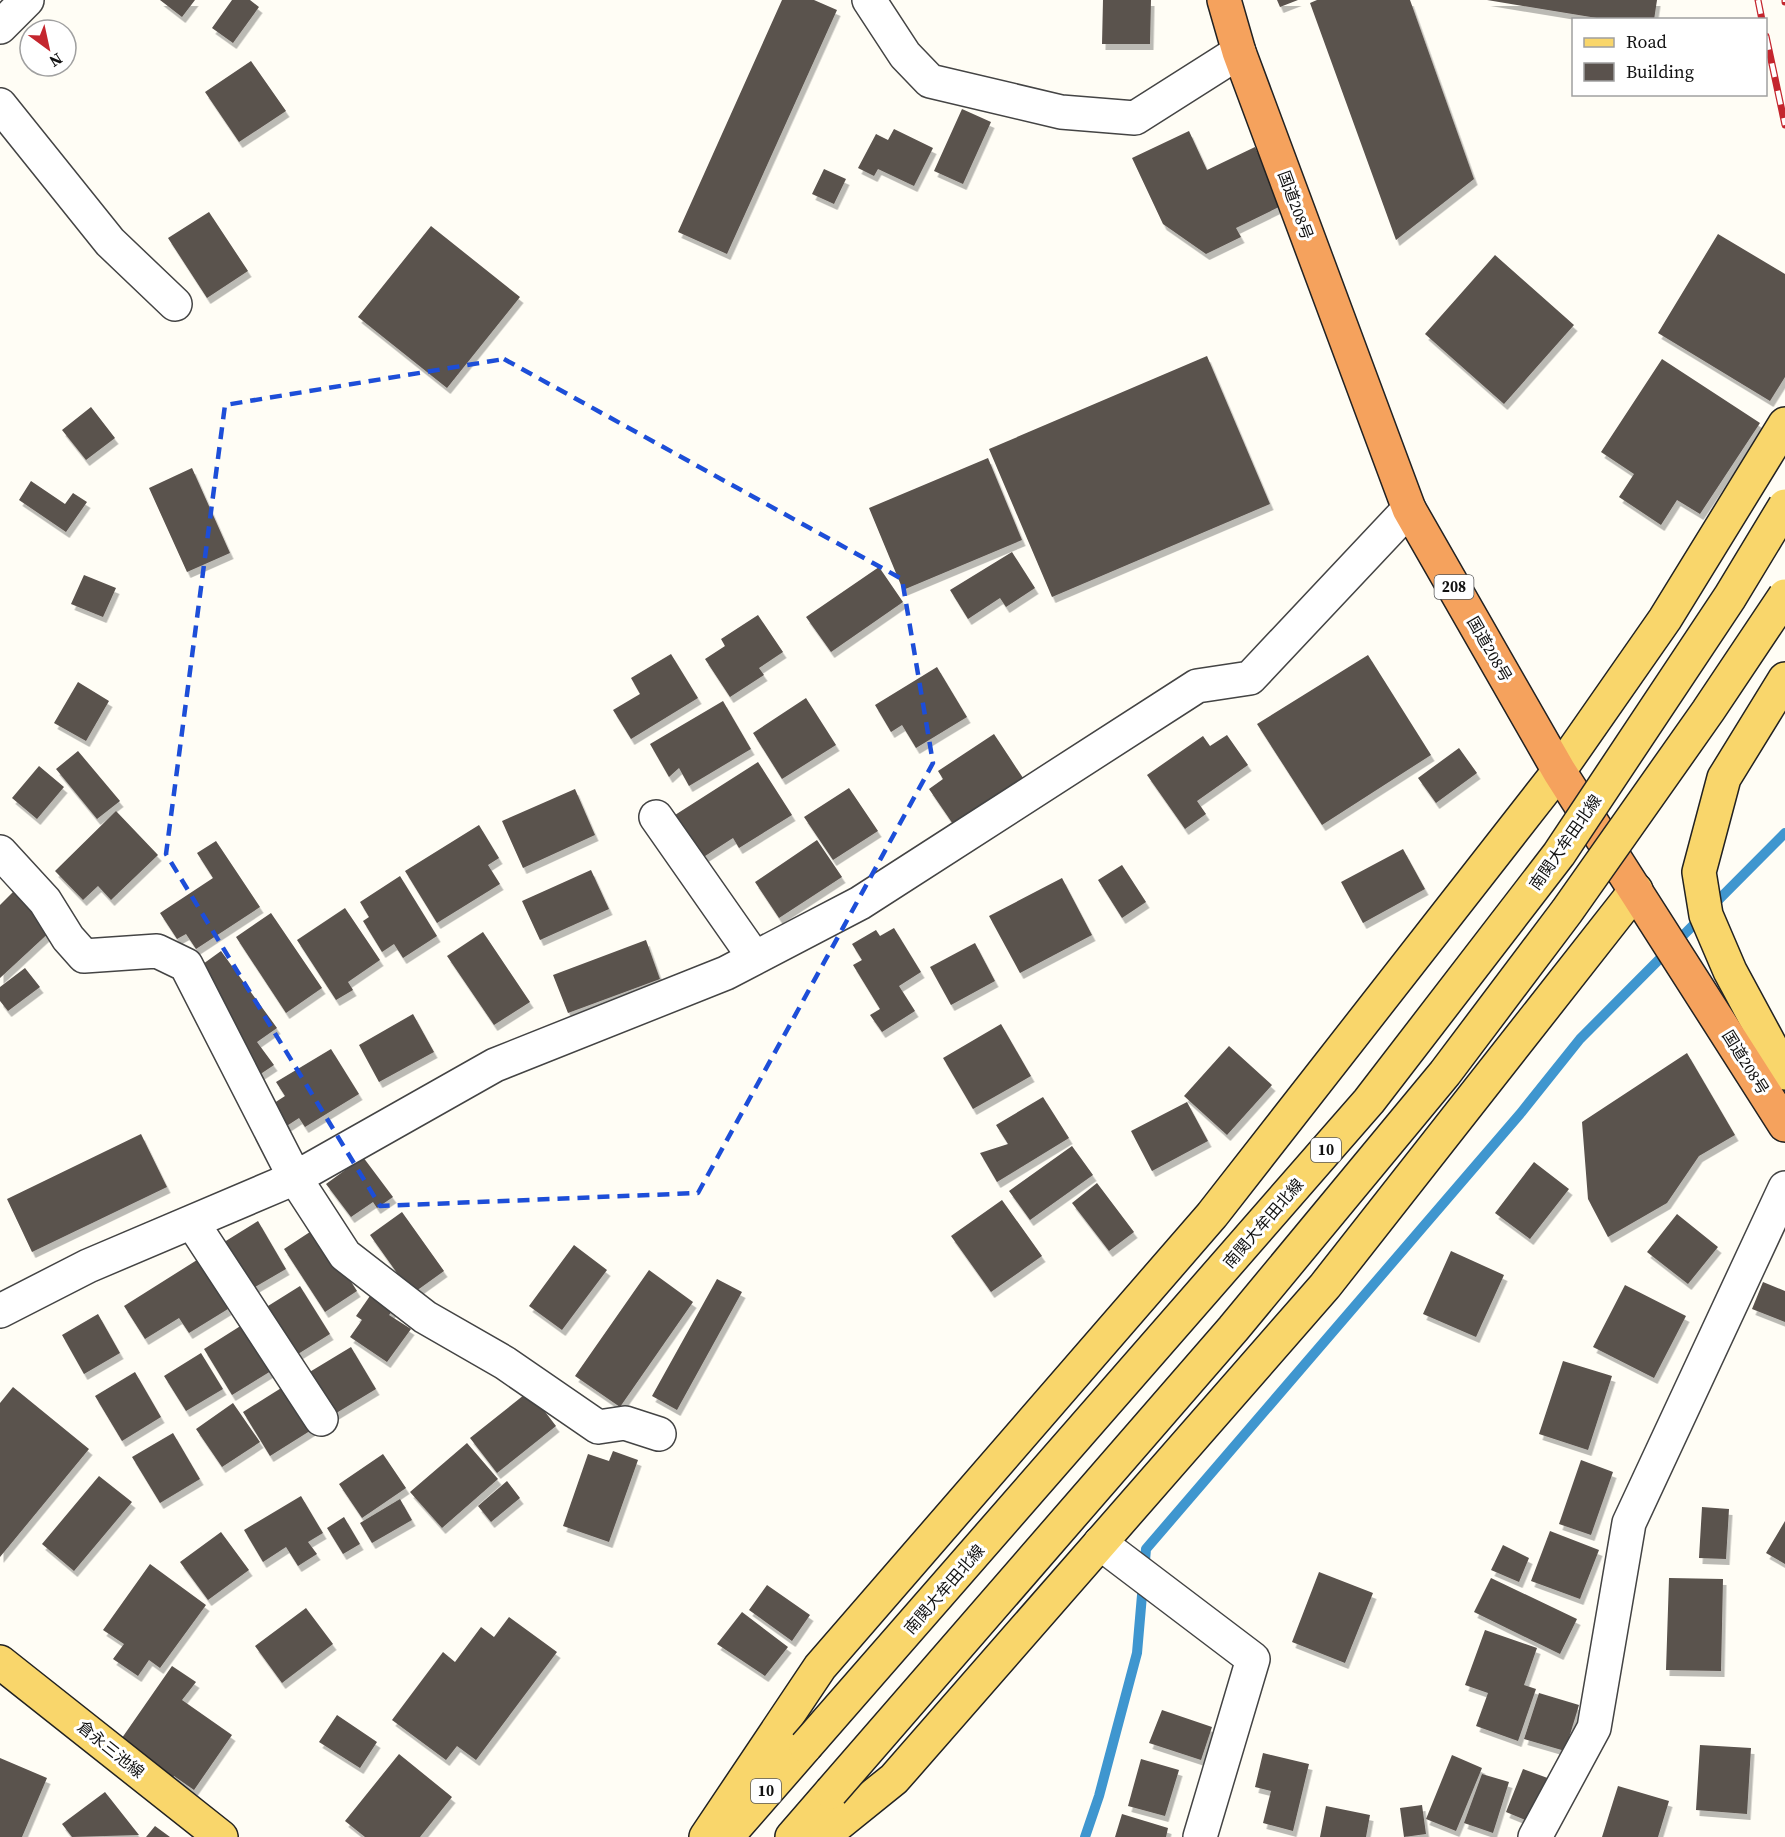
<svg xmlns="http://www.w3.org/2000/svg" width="1785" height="1837" viewBox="0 0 1785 1837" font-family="'Source Serif 4','Noto Sans JP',serif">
<defs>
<filter id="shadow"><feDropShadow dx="3.5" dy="6" stdDeviation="0" flood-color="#0004"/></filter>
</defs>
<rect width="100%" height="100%" fill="#fffdf5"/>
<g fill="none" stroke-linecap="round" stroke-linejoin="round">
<path stroke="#3f96cf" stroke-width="10" d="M1085,1837L1099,1796L1137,1653L1146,1549L1520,1114L1580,1039L1785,833"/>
</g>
<path fill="#5a524d" filter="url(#shadow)" d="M160,0H195L182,17Z
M232,0H250L259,7L233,43L212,28Z
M782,0H814L837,10L727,254L678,232Z
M1103,0H1151L1150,44H1102Z
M1277,0H1298L1280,7Z
M1317,0H1410L1474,179L1396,240L1310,3Z
M1487,0H1657L1654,20H1609Z
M251,61L286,111L239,142L205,92Z
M962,109L991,122L963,184L934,171Z
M894,129L933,148L914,186L878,169L874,176L858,168L876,134L888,140Z
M1189,131L1207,170L1255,147L1283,205L1236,228L1241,237L1206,254L1163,224L1132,158Z
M824,169L846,179L834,204L812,194Z
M209,212L248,271L207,298L168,238Z
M431,226L520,297L447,388L358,317Z
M1718,234L1785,274V377L1770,401L1658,333Z
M1495,255L1574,325L1504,404L1425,334Z
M1207,356L1270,504L1052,597L989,449Z
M1662,359L1760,423L1700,514L1677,500L1661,525L1619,497L1634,474L1601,452Z
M91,407L115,438L86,460L62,430Z
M988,458L1022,540L903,590L869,508Z
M192,468L230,553L187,572L149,488Z
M31,481L65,504L73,493L87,502L66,532L19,500Z
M1012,552L1035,588L1006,607L1000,598L968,619L950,590Z
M879,567L903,602L831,652L806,617Z
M84,575L116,588L103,617L71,604Z
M758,615L783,652L759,668L764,675L730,697L705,659L725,646L721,639Z
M671,654L698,698L631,739L613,710L640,694L631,678Z
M1368,655L1431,755L1322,825L1257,724Z
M937,667L967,717L916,748L902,725L891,732L875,705Z
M78,682L109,701L86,741L54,723Z
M806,698L836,745L782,779L753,733Z
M723,701L751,749L689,786L679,768L669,777L650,744Z
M994,734L1025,781L955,827L929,789L943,779L938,771Z
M1227,735L1248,765L1197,801L1206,814L1185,829L1147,775L1203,736L1210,746Z
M1459,748L1477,773L1436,803L1418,778Z
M78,751L120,801L97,819L56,769Z
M758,762L792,815L739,848L733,838L702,858L675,815Z
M39,766L64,787L37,819L12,798Z
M849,788L878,831L833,860L804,817Z
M575,789L595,835L523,868L502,821Z
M116,811L158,855L111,900L98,886L83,900L55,871Z
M479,825L499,858L488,865L500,884L437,923L405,871Z
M817,840L842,877L779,918L755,882Z
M216,841L260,907L196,949L186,934L177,939L160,913L213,878L197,853Z
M1403,849L1425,889L1363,923L1341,882Z
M1122,865L1146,902L1122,918L1098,880Z
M591,870L609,909L540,940L522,901Z
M400,876L437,936L403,958L394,944L382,952L363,921L369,917L360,902Z
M1062,878L1092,935L1020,973L989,916Z
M17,888L54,928L0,978V905Z
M345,908L380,960L348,982L353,990L336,1000L297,940Z
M271,913L322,988L286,1013L236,937Z
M894,928L921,972L899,986L915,1011L882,1032L870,1015L880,1009L853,965L862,960L852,944L876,930L880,936Z
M483,932L530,1002L494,1025L447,956Z
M646,940L660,979L568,1013L553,975Z
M975,943L995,981L951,1005L930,967Z
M221,951L277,1028L257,1042L274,1065L256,1077L185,977Z
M25,968L40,987L8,1011L0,1001V987Z
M413,1014L434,1052L379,1082L359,1045Z
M1001,1024L1031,1076L973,1109L943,1058Z
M1229,1046L1272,1085L1227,1135L1184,1096Z
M331,1049L359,1094L305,1127L299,1118L282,1129L268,1107L285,1096L276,1082Z
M1687,1053L1735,1135L1699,1156L1667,1203L1608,1237L1588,1199L1582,1122Z
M1043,1097L1069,1138L997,1182L980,1153L1008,1144L996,1125Z
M1187,1102L1208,1141L1152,1171L1131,1131Z
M141,1134L167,1187L32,1252L7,1199Z
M1072,1146L1093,1175L1030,1220L1009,1191Z
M363,1157L393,1197L377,1208L373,1202L351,1217L326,1184Z
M1534,1162L1569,1189L1530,1239L1495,1213Z
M1097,1183L1134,1232L1109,1251L1072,1203Z
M1002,1200L1042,1256L991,1292L951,1236Z
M402,1212L444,1271L412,1294L370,1235Z
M1677,1214L1718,1247L1688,1284L1647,1252Z
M258,1221L286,1269L248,1291L221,1244Z
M316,1228L357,1291L325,1312L284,1249Z
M574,1245L607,1270L562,1330L529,1306Z
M1451,1251L1504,1275L1476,1337L1423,1314Z
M197,1260L228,1309L189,1333L179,1318L145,1339L124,1306Z
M649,1270L693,1302L620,1407L575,1376Z
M717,1279L742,1292L677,1410L652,1396Z
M1763,1282L1785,1291V1322L1752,1309Z
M1625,1285L1686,1316L1654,1378L1593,1347Z
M300,1286L330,1334L290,1359L260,1311Z
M372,1293L394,1309L389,1315L411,1329L387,1362L350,1337L362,1320L356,1316Z
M98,1314L120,1353L84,1374L62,1335Z
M242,1325L271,1371L232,1395L204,1349Z
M351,1347L376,1389L333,1415L308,1373Z
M201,1353L223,1389L186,1411L164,1376Z
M1563,1361L1612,1376L1588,1450L1539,1434Z
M135,1372L161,1417L122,1441L95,1396Z
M286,1385L313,1429L270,1456L243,1412Z
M13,1387L89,1449L0,1557V1403Z
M529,1391L556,1426L497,1473L470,1438Z
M233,1403L260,1442L222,1467L196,1429Z
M173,1433L200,1479L160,1503L132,1457Z
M467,1443L498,1479L442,1528L410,1492Z
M613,1451L638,1460L609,1542L563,1526L588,1454L609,1461Z
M383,1454L406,1488L362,1518L339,1484Z
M1581,1460L1613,1472L1591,1535L1559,1524Z
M99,1476L132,1502L74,1571L42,1544Z
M507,1481L520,1498L491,1522L478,1506Z
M301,1496L323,1533L308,1542L317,1554L298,1566L286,1547L263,1562L244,1530Z
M400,1499L412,1520L372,1543L360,1523Z
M1702,1507L1729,1509L1726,1559L1699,1558Z
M344,1517L360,1544L343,1554L327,1528Z
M1785,1521V1564L1766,1553Z
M1550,1531L1599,1550L1580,1599L1531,1581Z
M221,1532L249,1570L208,1600L180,1562Z
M1503,1545L1529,1558L1519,1582L1491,1570Z
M150,1564L206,1605L160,1668L149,1660L138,1676L113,1659L124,1644L103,1630Z
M1319,1572L1373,1593L1345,1663L1292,1642Z
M1491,1578L1577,1619L1560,1654L1474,1612Z
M1669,1578L1723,1579L1721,1671L1666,1670Z
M767,1585L810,1615L792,1641L749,1610Z
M306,1608L333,1644L282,1683L255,1646Z
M742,1612L788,1647L765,1676L717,1644Z
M509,1617L557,1652L476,1760L457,1746L446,1760L392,1720L443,1652L455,1662L481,1627L494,1637Z
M1485,1630L1537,1648L1524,1685L1536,1689L1518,1741L1476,1726L1488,1693L1465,1685Z
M172,1666L196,1682L182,1700L232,1735L194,1790L174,1776L168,1785L115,1748Z
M1539,1693L1579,1705L1565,1751L1524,1739Z
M1162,1710L1212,1727L1201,1760L1149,1743Z
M337,1715L377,1742L360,1768L319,1742Z
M1700,1745L1751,1748L1747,1814L1696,1810Z
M1263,1753L1309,1764L1293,1831L1263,1823L1271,1791L1255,1787Z
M399,1754L452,1797L420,1837H365L345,1821Z
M1452,1755L1482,1768L1456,1831L1426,1819Z
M0,1758L47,1778L22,1837H0Z
M1141,1759L1179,1770L1165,1816L1128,1806Z
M1523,1769L1553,1780L1535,1824L1506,1812Z
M1482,1774L1509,1782L1493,1833L1464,1823Z
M1618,1786L1669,1801L1658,1837H1602Z
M105,1792L139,1835L72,1837L62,1824Z
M1422,1805L1426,1834L1404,1837L1400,1808Z
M1326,1806L1370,1815L1366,1837H1320Z
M1122,1814L1168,1828L1166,1837H1115Z
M155,1826L170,1837H146Z"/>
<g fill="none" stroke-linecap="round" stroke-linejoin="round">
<defs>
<path id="minor" d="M869,0L905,55L930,81L1061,112L1135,118L1239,52
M0,27L27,0
M0,105L110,242L175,304
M656,817L754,957
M0,852L45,901L68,938L84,956L157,951L186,965L295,1178L345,1255L425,1317L505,1363L598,1427L625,1423L659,1434
M192,1222L321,1419
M0,1311L88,1266L295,1178L495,1065L726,973L860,903L1197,686L1250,678L1409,509
M1100,1543L1253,1659L1200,1837
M1535,1837L1594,1728L1629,1523L1785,1188"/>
<path id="major" d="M1785,679L1724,778L1699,872L1706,915L1730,971L1785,1073
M0,1662L221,1837
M730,1833L806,1746
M706,1837L820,1667L1212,1215L1559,771L1665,619L1785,424
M792,1837L831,1792
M822,1837L894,1779L1325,1286L1636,890"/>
<path id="highway" d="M1224,0L1239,52L1409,509L1559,771L1785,1125"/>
</defs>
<use href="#minor" stroke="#444" stroke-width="36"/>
<use href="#major" stroke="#222" stroke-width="36"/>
<use href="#highway" stroke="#222" stroke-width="36"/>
<use href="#minor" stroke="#fff" stroke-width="33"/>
<use href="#major" stroke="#f9d66b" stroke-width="33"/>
<use href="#highway" stroke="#f5a25d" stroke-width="33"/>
<defs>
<path id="rail" d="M1758,0L1762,20
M1785,0V2
M1766,36L1785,125"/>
</defs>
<use href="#rail" stroke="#c4262e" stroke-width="7"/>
<use href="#rail" stroke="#fff" stroke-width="4.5" stroke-dasharray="14" stroke-linecap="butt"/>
<defs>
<path id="major-bridge" d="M806,1746L1369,1101L1559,854L1730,597L1785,506
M831,1792L1233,1329L1445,1073L1567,911L1708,711L1785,596"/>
</defs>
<use href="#major-bridge" stroke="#222" stroke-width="36" stroke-linecap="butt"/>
<use href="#major-bridge" stroke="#f9d66b" stroke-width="33"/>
</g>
<path fill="none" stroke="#1d4ed8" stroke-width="4.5" stroke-dasharray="12 8" stroke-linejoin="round" d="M504,359L902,579L933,763L698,1193L380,1206L166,854L225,405Z"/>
<g text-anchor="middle" stroke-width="6" stroke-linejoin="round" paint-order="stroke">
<g fill="#fff" stroke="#585858" stroke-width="1.5">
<rect x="1434.5" y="575" width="39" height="24" rx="4.5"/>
<rect x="1311" y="1138" width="30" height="24" rx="4.5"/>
<rect x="751" y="1779" width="30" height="24" rx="4.5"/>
</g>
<g font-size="15" font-weight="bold" fill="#111">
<text x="1454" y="592">208</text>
<text x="1326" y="1155">10</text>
<text x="766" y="1796">10</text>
</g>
<g font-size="16" fill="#111" stroke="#fff">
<text transform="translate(1296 205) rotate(70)" y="6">国道208号</text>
<text transform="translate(1490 649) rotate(60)" y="6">国道208号</text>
<text transform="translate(1565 842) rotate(-55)" y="6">南関大牟田北線</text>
<text transform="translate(1746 1062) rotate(58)" y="6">国道208号</text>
<text transform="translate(1263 1223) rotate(-49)" y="6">南関大牟田北線</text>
<text transform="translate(944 1589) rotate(-49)" y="6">南関大牟田北線</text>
<text transform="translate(111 1749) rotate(39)" y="6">倉永三池線</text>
</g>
</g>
<rect x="1572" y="18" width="195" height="78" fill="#ffffff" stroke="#a0a0a0" stroke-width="1.5"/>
<rect x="1584" y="38" width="30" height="9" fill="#f9d66b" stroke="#a0a0a0" stroke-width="1.5"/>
<text x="1626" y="48" font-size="18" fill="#111111">Road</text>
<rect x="1584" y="63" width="30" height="18" fill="#5a524d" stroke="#a0a0a0" stroke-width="1.5"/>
<text x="1626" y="78" font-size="18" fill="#111111">Building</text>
<g transform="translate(48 48) rotate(147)"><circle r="28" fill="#ffffff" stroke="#a0a0a0" stroke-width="1.5"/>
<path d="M0-4.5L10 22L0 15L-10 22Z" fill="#c4262e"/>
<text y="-9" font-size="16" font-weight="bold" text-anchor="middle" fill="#111111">N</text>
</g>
</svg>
